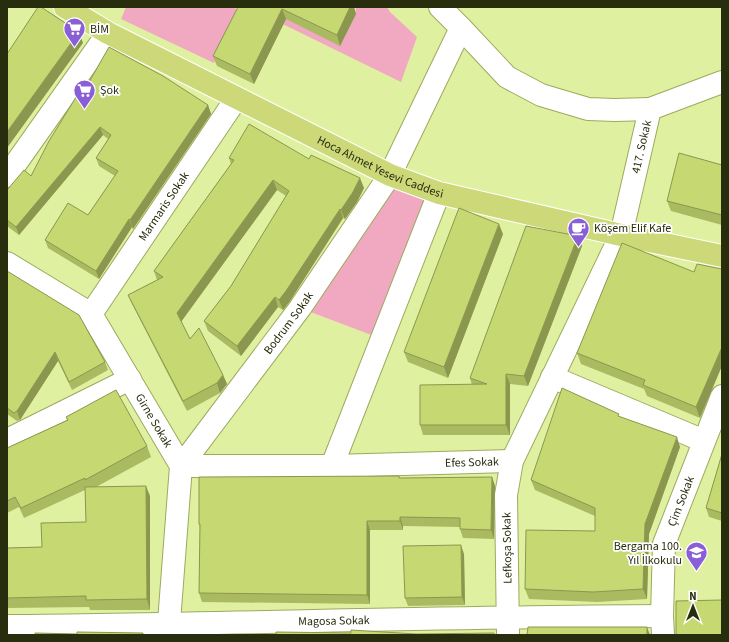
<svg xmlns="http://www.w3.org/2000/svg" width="729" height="642" viewBox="0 0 729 642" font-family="'Source Sans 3',sans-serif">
<rect width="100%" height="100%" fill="#e0f0a1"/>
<path fill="#f0a9c1" d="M126,7H232L239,10L214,63L121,19Z
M248,7L356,14V7H387L390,12L417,37L401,82Z
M390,175L439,193L382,339L300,308Z"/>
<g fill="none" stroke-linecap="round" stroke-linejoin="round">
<defs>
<g id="minor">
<path d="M461,28L507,77L541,95L588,109L615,110L650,109"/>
<path d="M7,176L108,33"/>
<path id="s1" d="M7,263L91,314L181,466L168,635"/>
<path id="s2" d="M91,314L236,99"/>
<path d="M552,377L704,441"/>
<path d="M7,440L130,379"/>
<path id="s3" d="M181,466L300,308L390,175L461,28L440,7"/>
<path id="s4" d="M181,466H332L512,461"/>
<path d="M332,466L439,193"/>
<path id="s5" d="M7,626C225,624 443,617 662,616"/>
<path id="s6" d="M508,635L506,495L512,461L621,235L650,109L722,82"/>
<path id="s7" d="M663,635L662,616L664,544L722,396"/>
</g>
<g id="major">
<path id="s8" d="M65,7L108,33L390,175L439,193L621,235L722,256"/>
</g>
</defs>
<use href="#minor" stroke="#9caa5e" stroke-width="24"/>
<use href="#major" stroke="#fff" stroke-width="24"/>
<use href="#minor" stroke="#fff" stroke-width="22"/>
<use href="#major" stroke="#cdd979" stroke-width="22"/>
</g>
<path fill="#aaba61" d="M238,7H354L356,14L340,46L286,19L254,84L217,66L213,56Z
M84,91L208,105L211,114L133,229L132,227L99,279L48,248L45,240L88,215L115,176L99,166L96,158L108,139L103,135L19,235L7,226V190L31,176Z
M229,158L309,159L364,188L357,202L345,219L343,218L290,301L283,310L278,307L241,356L208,331L204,321L231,286L286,196L277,190L181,321L190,339L223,375L227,384L220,393L187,411L132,304L128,295L157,280L154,271L231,164Z
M722,165V225L671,211L667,201Z
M503,234L448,378L408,362L404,352Z
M578,236L582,246L528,386L510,384V435H423L420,425L472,385L470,378Z
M7,271L105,362L108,370L72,390L58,361L20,420L17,421L7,414Z
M694,272L700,418L647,396L644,389L581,364L577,353Z
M66,417L147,446L151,457L96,487L150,496V610H90L89,607L7,608V548L42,547L86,522L85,490L24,518L19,507L7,513V448L67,420Z
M620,417L680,447L649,534L647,599L597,602L529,599L525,589L595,531V516L535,490L531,480Z
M722,454V521L709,517L706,508Z
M492,477L495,486L494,539L463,538L460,529V527L403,526V530H370V604L202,602L199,593L200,528L199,524L400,478Z
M464,554L465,605L408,606L405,598Z"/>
<path fill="#8b974f" d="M350,7H354L356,14L340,46L337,35Z
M282,9L286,19L254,84L250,74Z
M79,32L83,43L7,148V132Z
M208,105L211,114L133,229L130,220Z
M100,127L103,135L19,235L16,227Z
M360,178L364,188L357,202L345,219L341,210Z
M273,180L277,190L181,322L177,313Z
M340,209L343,218L290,301L283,310L279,300Z
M129,219L132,227L99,279L96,271Z
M499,224L503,234L448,378L444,367Z
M578,236L582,246L528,386L524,376Z
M275,297L278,307L241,356L237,346Z
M722,347V366L700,418L696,407Z
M55,352L58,361L20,420L17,411Z
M506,374L510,384V435L506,425Z
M223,375L227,384L220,393L217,383Z
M677,437L680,447L649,534L647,599L643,589L645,524Z
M492,477L495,486L494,539L491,530Z
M146,486L150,496V610L147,599Z
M400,517L403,526V530L400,521Z
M367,521L370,530V604L367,595Z
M461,545L464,554L465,605L462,597Z
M647,627L650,635H647Z"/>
<path fill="#c6d871" stroke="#8b974f" d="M38,7H41L79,32L7,132V54Z
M238,7H350L337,35L282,9L250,74L213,56Z
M109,47L163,76L208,105L130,220L129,219L96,271L45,240L68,203L88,215L118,171L96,158L111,135L100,127L16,227L7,220V190L24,170L31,176L49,141L81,89L84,91Z
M249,124L309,159L311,155L360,178L353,192L341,210L340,209L286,291L279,300L275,297L237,346L204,321L231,286L289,191L273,180L177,313L190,339L199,328L223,375L217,383L183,401L128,295L163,277L154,271L234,160L229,158Z
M679,153L722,165V215L667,201Z
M459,208L499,224L444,367L404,352Z
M526,226L578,236L524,376L506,374V425H420V385L487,384L470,378Z
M622,243L694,272L697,264L722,269V347L696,407L643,385L645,380L577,353Z
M7,271L79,315L105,362L69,382L55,352L17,411L14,413L7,408Z
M562,388L619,414L618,416L677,437L645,524L643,589L593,592L525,589L526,530L595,531V508L531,480Z
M116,390L147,446L85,480V478L21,508L15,497L7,501V448L68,420L66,417Z
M722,454V513L706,508Z
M399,476V478L492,477L491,530L460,529V518L400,517V521H367V595L199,593L200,524H199V477Z
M146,486L147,599L86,600V596L7,598V548L42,547L41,523L86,522L85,487Z
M461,545L462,597L405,598L403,546Z
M722,600V635H676V601Z
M528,627H647V635H527Z
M351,630L416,634L494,633V635H276V632L351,633Z
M77,632L143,633V635H35V633L77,634Z"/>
<defs>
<symbol id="supermarket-pin" viewBox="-11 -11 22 30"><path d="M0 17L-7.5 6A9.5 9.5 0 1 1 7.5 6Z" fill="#8a5ed7" stroke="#fff"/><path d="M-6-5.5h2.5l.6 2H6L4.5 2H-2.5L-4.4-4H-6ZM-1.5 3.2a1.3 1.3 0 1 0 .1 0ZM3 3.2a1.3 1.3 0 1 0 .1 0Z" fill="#fff"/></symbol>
<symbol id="cafe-pin" viewBox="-11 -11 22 30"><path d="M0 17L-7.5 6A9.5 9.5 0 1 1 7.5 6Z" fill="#8a5ed7" stroke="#fff"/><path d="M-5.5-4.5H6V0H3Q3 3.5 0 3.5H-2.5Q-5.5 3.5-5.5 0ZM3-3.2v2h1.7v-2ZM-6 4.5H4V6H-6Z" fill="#fff"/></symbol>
<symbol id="school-pin" viewBox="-11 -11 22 30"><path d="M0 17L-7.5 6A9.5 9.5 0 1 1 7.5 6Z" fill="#8a5ed7" stroke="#fff"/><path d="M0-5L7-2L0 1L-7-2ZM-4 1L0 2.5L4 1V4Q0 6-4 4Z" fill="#fff"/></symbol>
</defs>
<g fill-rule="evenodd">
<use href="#supermarket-pin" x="62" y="16" width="25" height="34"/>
<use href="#supermarket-pin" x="72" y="78" width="25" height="34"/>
<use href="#cafe-pin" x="566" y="216" width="25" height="34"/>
<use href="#school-pin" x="684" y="540" width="25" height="34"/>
</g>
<g text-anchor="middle" stroke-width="3.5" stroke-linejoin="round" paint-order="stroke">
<g font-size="12" fill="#282d0d" stroke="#fff" text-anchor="start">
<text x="90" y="33">BİM</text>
<text x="100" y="94">Şok</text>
<text x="594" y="232">Köşem Elif Kafe</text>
<text x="682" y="550" text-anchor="end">Bergama 100.<tspan x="682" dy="14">Yıl İlkokulu</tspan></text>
</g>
<g font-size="12" fill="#282d0d" stroke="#fff">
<text dy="4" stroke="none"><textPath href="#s6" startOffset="516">417. Sokak</textPath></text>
<text dy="4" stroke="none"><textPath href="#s8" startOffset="354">Hoca Ahmet Yesevi Caddesi</textPath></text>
<text dy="4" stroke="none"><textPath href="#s2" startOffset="130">Marmaris Sokak</textPath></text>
<text dy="4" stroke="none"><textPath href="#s3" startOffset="179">Bodrum Sokak</textPath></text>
<text dy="4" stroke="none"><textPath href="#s1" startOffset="222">Girne Sokak</textPath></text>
<text dy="4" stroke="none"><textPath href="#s4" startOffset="291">Efes Sokak</textPath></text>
<text dy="4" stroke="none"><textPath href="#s7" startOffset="137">Çim Sokak</textPath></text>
<text transform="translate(507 548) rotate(-91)" y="4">Lefkoşa Sokak</text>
<text dy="4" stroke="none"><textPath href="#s5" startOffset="327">Magosa Sokak</textPath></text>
</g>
</g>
<rect width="729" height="642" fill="none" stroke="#282d0d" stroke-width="16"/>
<g transform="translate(693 606)" stroke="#ffffff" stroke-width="3" paint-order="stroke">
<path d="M0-3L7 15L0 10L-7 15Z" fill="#282d0d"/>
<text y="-6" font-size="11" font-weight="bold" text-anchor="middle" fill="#282d0d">N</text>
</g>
</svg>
